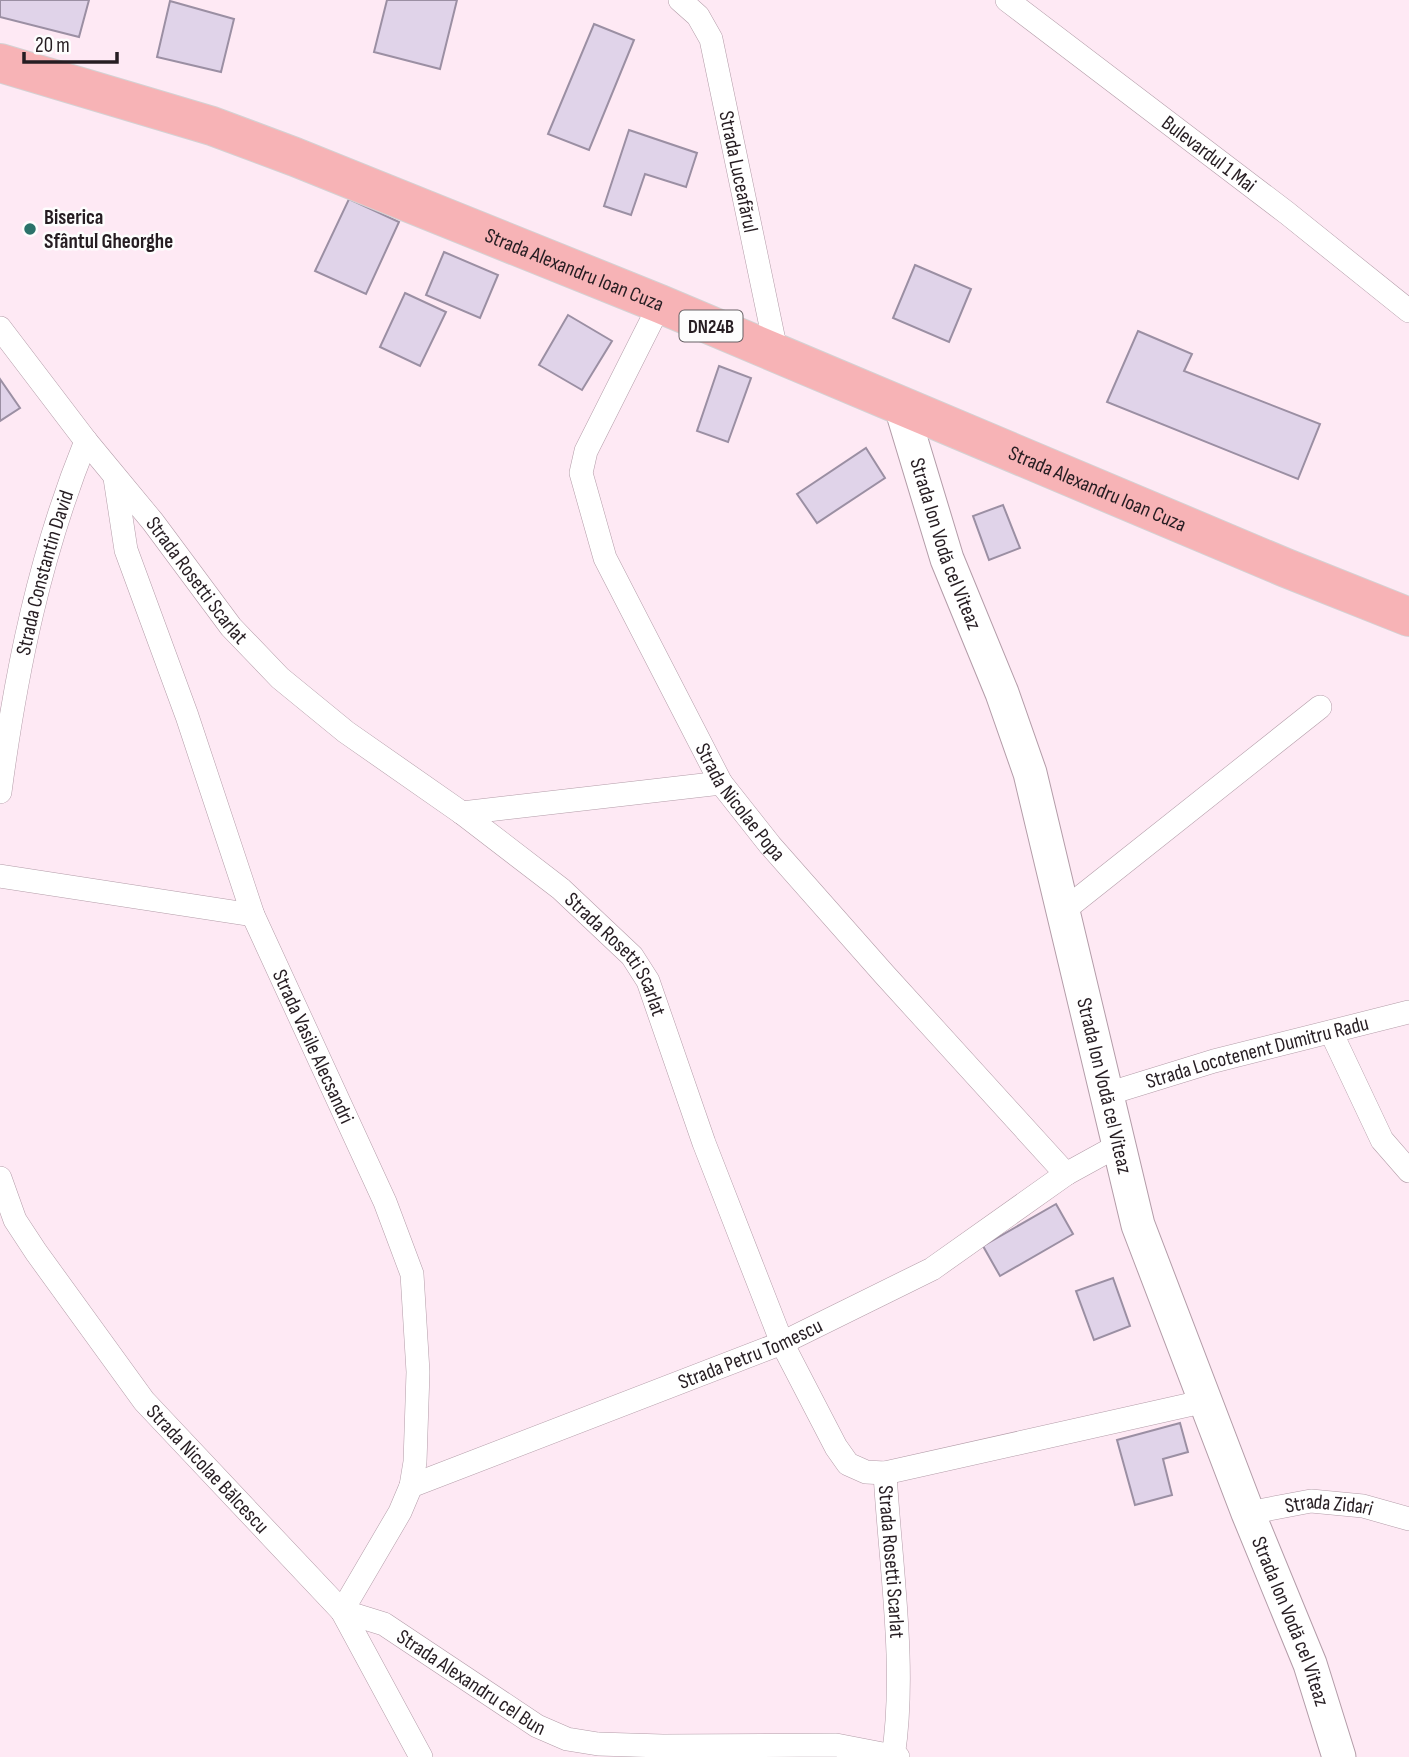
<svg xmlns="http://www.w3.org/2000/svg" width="1409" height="1757" viewBox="0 0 1409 1757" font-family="'Sofia Sans Condensed',sans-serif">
<rect width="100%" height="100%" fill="#fee9f4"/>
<path fill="#e0d3e9" stroke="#9b8fa3" stroke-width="2" d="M0,0H89L79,37L0,17Z
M387,0H457L440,69L374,52Z
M170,1L234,19L221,72L157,57Z
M594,24L634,40L589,150L548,134Z
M629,130L697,153L686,187L645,174L631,215L604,206Z
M349,199L399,222L366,294L315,271Z
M444,252L498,275L480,318L426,295Z
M915,265L971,289L949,342L893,318Z
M405,293L446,312L420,366L380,347Z
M568,315L612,341L582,390L539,365Z
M1138,331L1192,354L1184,371L1320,424L1298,479L1107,402Z
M719,366L751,378L728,442L697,431Z
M0,379L20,408L0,421Z
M866,448L885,478L817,523L797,494Z
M1003,505L1020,548L989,560L973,516Z
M1056,1204L1073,1234L1000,1276L983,1246Z
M1113,1278L1130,1326L1094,1340L1076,1291Z
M1180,1423L1188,1452L1163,1459L1172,1495L1135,1505L1117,1440Z"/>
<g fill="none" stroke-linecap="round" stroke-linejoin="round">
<defs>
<g id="street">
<path id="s1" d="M680,0L698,16L711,39L777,355"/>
<path id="s2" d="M1007,0L1287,213L1409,311"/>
<path id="s3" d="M660,304L586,451L581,473L605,558L721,783L770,845L884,974L1066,1174L1117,1146"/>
<path id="s4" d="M0,328L86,441L153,522L231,627L280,678L346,732L462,813L561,889L632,956L648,981L704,1143L782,1343L836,1447L848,1464L866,1472L885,1473L1206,1401"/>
<path id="s5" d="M115,478L126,550L187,716L253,915L385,1202L412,1274L418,1372L415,1462L411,1486L400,1512L342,1611"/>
<path id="s6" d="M0,792C16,671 40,554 86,441"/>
<path d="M462,813L721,783"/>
<path d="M0,876L253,915"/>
<path d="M1063,911L1320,707"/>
<path d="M1331,1032L1382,1140L1409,1171"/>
<path id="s7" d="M1107,1094L1214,1061L1409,1012"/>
<path id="s8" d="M0,1178L15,1220L36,1252L144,1401L342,1611L421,1757"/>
<path id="s9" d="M885,1473C890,1562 907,1669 893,1757"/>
<path id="s10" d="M411,1486L782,1343L932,1269L1066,1174"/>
<path id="s11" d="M1248,1513L1311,1501L1363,1506L1409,1519"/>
<path id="s12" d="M342,1611L384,1624L537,1726L567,1739L598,1744L663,1746L836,1745L898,1757"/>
</g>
<g id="secondary">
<path id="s13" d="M901,407L947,559L1002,693L1030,773L1138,1225L1248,1513L1310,1664L1339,1757"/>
</g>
<g id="highway">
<path id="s14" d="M0,63L212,126L295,157L660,304L1286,568L1409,617"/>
</g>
</defs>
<use href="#street" stroke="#b39ca8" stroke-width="24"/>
<use href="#secondary" stroke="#b39ca8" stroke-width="35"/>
<use href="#highway" stroke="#d4d2d3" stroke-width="40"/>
<use href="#street" stroke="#fff" stroke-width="23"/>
<use href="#secondary" stroke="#fff" stroke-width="33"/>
<use href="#highway" stroke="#f7b3b6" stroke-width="38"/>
</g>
<circle fill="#2b726a" stroke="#fdfdfd" stroke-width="2.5" cx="30" cy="229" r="7"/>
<g text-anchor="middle" stroke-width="5" stroke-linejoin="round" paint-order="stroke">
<rect fill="#fdfdfd" stroke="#666064" stroke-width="2" x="679.5" y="310.5" width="63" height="31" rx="5"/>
<g font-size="19" font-weight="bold" fill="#261d22">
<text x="711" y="333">DN24B</text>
</g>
<g font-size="21" fill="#261d22" stroke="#fdfdfd">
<text dy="7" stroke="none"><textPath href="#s2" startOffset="254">Bulevardul 1 Mai</textPath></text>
<text dy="7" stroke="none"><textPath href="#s1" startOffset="186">Strada Luceafărul</textPath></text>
<text dy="7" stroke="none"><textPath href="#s14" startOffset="611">Strada Alexandru Ioan Cuza</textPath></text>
<text dy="7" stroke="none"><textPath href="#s14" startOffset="1178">Strada Alexandru Ioan Cuza</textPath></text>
<text dy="7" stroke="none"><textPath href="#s13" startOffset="144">Strada Ion Vodă cel Viteaz</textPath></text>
<text dy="7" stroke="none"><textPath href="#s6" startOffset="224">Strada Constantin David</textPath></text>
<text dy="7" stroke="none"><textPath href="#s4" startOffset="320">Strada Rosetti Scarlat</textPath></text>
<text dy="7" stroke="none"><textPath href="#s3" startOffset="555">Strada Nicolae Popa</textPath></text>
<text dy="7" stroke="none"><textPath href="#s4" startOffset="887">Strada Rosetti Scarlat</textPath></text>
<text dy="7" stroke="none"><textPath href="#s5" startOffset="604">Strada Vasile Alecsandri</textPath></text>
<text dy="7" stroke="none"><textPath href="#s7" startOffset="156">Strada Locotenent Dumitru Radu</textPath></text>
<text dy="7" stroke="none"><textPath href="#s13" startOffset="710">Strada Ion Vodă cel Viteaz</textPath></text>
<text dy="7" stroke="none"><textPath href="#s10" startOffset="364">Strada Petru Tomescu</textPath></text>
<text dy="7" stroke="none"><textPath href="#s8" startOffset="360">Strada Nicolae Bălcescu</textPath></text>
<text dy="7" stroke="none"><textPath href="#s11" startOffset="82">Strada Zidari</textPath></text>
<text dy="7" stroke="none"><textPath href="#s9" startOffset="89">Strada Rosetti Scarlat</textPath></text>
<text dy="7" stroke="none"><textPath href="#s13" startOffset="1278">Strada Ion Vodă cel Viteaz</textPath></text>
<text dy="7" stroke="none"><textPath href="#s12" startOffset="149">Strada Alexandru cel Bun</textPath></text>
</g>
<g font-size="21" font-weight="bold" fill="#261d22" stroke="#fdfdfd" text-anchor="start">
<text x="44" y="224">Biserica<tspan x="44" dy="24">Sfântul Gheorghe</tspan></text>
</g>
</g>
<path d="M24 52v10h93v-10" fill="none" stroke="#261d22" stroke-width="3.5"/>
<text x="35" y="52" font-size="21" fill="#261d22" stroke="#fdfdfd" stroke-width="5" paint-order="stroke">20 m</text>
</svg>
